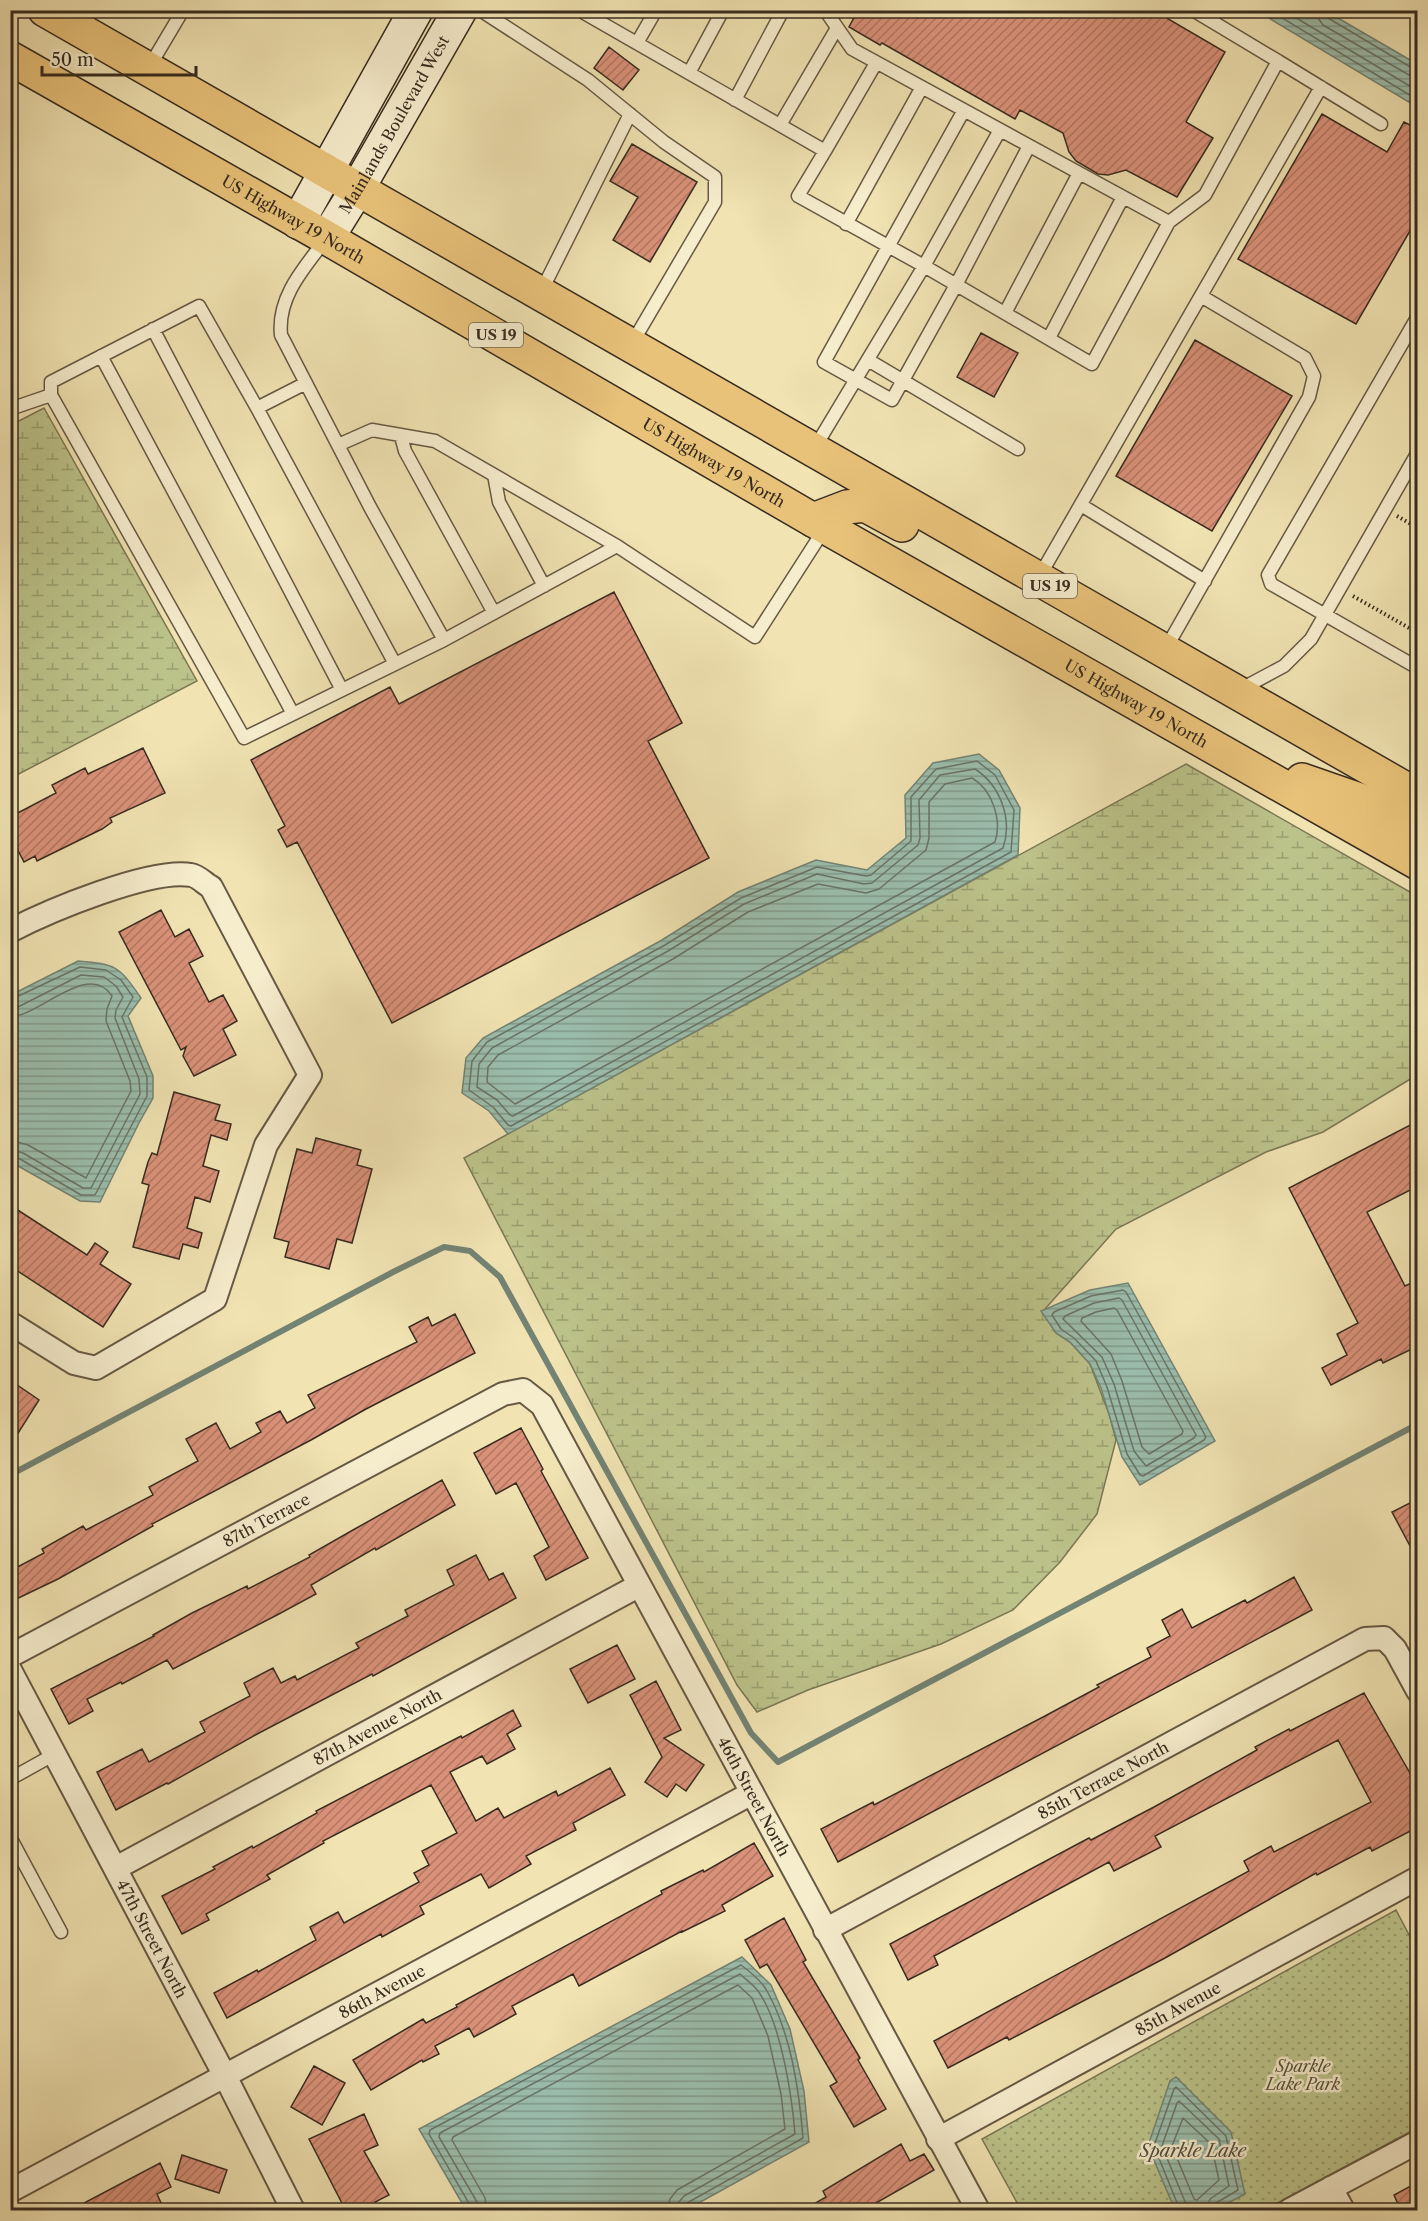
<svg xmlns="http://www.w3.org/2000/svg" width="1428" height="2221" viewBox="0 0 1428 2221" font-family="'Libre Caslon Text',serif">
<defs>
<pattern id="wetland-marsh" width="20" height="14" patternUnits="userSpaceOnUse" patternTransform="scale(1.5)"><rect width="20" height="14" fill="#bcc38a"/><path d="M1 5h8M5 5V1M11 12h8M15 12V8" fill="none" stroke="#9a9f70"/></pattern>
<pattern id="park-dots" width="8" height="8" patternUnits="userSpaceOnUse" patternTransform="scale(1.5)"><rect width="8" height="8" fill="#bcc38a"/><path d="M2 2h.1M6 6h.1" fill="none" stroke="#9a9f70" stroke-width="1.8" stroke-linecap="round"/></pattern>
<pattern id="water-rules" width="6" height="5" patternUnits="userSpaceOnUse" patternTransform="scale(1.5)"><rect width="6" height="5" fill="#9bbead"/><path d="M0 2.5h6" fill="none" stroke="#7f9b8c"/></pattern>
<pattern id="building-hatch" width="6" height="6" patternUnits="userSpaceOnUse" patternTransform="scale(1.5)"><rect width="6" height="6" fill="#da9179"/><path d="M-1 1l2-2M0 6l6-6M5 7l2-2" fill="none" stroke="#b27763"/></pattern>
</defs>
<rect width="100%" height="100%" fill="#f1e3b2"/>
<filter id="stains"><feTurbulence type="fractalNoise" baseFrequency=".00333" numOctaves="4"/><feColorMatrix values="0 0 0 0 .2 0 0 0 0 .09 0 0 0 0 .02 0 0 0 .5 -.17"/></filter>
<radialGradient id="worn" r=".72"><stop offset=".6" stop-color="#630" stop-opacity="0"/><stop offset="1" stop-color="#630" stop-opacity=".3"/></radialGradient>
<path fill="url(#wetland-marsh)" stroke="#7a7754" stroke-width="1.5" d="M44,408L197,681L11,778V425Z
M1186,764L1417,896V1075L1323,1132L1266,1152L1116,1229L1045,1309L1042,1311L1056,1333L1070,1342L1090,1364L1109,1414L1116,1440L1097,1514L1060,1562L1013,1610L941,1644L808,1690L757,1712L737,1685L464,1158Z"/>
<path fill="url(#park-dots)" stroke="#7a7754" stroke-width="1.5" d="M1396,1910L1417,1950V2128L1264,2210H1021L982,2139Z"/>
<path fill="url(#water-rules)" stroke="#738374" stroke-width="1.5" d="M1257,11H1326L1417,64V107Z
M979,754L999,770L1020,808L1018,855L508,1134L489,1111L462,1093L466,1058L483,1038L662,940L738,892L816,860L867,870L906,838L905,795L933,763Z
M78,961C116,964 119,966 141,998L128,1016L153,1076V1098L139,1123L100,1202L80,1201L11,1162V995Z
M1128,1283L1215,1441L1140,1485L1122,1457L1101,1388L1090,1364L1070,1342L1056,1333L1041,1311L1090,1290Z
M742,1957L771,1985L790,2029L804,2091L809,2142L686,2210H466L419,2129Z
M1176,2077L1231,2132L1245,2194L1215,2210H1175L1148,2146L1170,2081Z"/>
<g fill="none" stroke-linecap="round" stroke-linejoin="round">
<path stroke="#697466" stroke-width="1.5" d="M1269,10L1418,100
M1283,10L1418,91
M1317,10L1318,18L1323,25L1409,75L1418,76
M1324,10L1328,18L1412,68L1418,69
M977,761L995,775L1014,810L1011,852L511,1126L508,1125L493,1107L469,1090L472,1061L487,1042L665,945L741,898L817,867L866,876L871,875L911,841V797L936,769Z
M975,769C1000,785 1013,819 1003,848L513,1116L510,1115L497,1100L477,1087L479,1064L492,1048L668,951L744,904L817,874L864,884L872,883L918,845L920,838L919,800L940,775Z
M972,778C993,790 1002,821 995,842L515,1104L487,1082L488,1067L498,1055L673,959L748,912L818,884L866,893L879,889L926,850L929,838V802L945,784Z
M10,1000L80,967L106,970L121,980L133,997L122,1017L147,1077V1096L95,1195H81L20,1159L10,1157
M10,1008L18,1007L81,975L104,977L116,986L123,997L116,1010L115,1018L139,1079L140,1094L91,1188H83L23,1153L10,1149
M10,1017C40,1016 89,960 112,996L107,1009L106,1021L130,1081L131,1091L86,1178L28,1145L10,1140
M1123,1290L1126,1292L1206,1437L1204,1440L1143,1476L1140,1475L1127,1454L1107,1387L1096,1361L1074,1338L1061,1329L1052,1315L1054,1312L1091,1296Z
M1119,1298L1122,1300L1196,1435L1194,1438L1146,1466L1134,1451L1114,1384L1102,1357L1063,1319L1065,1316L1094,1303Z
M1114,1308L1117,1310L1183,1431L1182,1434L1149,1454L1142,1447L1122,1381L1111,1354L1081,1321L1082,1318L1096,1312Z
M1183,2118L1211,2144L1219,2180L1197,2200L1194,2199L1172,2146Z
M471,2210L470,2205L429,2134L430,2130L741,1965C749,1971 762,1981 767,1991C791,2034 799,2089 803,2138L687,2203L684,2210
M478,2210L477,2202L439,2137L440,2133L740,1974C746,1980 756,1986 760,1994C781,2025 792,2096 795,2134L684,2196L678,2203L676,2210
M487,2210L485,2198L452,2140L453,2137L738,1985L752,1998L768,2036L781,2094L785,2129L677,2190L670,2199L667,2210
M1180,2210L1154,2146L1174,2089L1176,2087L1226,2136L1238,2190L1216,2203L1214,2210
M1187,2210L1186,2204L1162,2146L1177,2103L1179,2101L1219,2139L1229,2186L1210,2199L1206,2210"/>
<path stroke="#738374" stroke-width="6" d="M10,1475L393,1272L444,1247L470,1251L500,1277L751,1733L778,1762L1418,1424"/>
</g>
<path fill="url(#building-hatch)" stroke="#372b1f" stroke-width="1.5" d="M858,10H1153L1225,52L1186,122L1213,138L1177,197L1126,170L1108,175L1098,174L1076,161L1069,152L1063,133L1020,110L1015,119L882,43L880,45L849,27Z
M609,47L639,70L623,90L594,68Z
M1322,114L1387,152L1404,122L1418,129V217L1356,324L1238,259Z
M632,144L697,182L650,262L613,240L638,197L610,181Z
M981,333L1018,353L994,397L957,377Z
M1195,340L1292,396L1212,531L1116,476Z
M614,592L682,723L648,741L709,858L392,1023L297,842L287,847L278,830L285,826L251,760L390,687L399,704Z
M143,748L165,793L110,818L112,822L102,829L47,856L37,861L35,856L24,862L10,835V817L56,793L52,785L85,768L88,774Z
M161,910L175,937L189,929L203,956L189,963L209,1002L223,995L237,1021L223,1029L236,1055L194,1076L183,1056L186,1047L181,1050L119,932Z
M174,1092L220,1105L215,1120L231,1124L227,1140L211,1135L203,1166L219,1171L210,1202L195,1197L187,1228L202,1233L198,1248L183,1244L179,1259L133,1247L149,1185L142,1183L148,1162L152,1153L157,1155Z
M1418,1121V1186L1367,1212L1405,1286L1418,1280V1346L1383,1363L1381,1359L1331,1385L1322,1368L1347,1355L1337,1334L1358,1323L1289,1188Z
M316,1138L361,1150L357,1165L372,1169L352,1243L337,1239L329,1269L285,1257L289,1242L274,1238L297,1149L312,1153Z
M10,1205L87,1255L95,1243L108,1252L100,1264L131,1284L103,1327L10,1266Z
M455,1314L475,1353L366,1409L311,1440L152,1524L153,1526L58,1579L10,1602V1571L44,1553L42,1549L83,1526L86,1530L153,1495L149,1487L198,1461L186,1439L216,1423L230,1449L261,1432L256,1423L280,1411L287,1423L315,1408L308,1395L417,1342L409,1327L428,1317L432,1326Z
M10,1380L39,1400L10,1446Z
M521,1428L543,1469L541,1471L588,1558L546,1580L534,1556L549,1547L516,1483L496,1494L474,1453Z
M442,1480L455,1505L376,1550L375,1548L311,1585L316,1594L277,1615L173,1669L167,1660L122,1684L121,1682L87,1699L93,1711L69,1724L51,1689L154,1636L153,1635L192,1613L247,1586L248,1589L310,1557L309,1555L353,1530Z
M1418,1499V1561L1392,1512Z
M476,1555L489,1580L503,1573L516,1598L373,1676L372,1674L259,1733L168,1784L167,1783L116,1810L97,1772L142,1749L149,1762L205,1732L200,1722L250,1696L244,1683L273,1668L281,1683L295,1676L297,1680L359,1648L356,1643L408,1616L405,1610L454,1585L447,1570Z
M1294,1577L1312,1610L838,1862L821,1829L873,1802L874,1805L1045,1716L1099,1687L1097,1685L1151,1657L1147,1648L1170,1636L1162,1620L1182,1609L1192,1628L1245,1600L1247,1603Z
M617,1645L635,1679L588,1703L570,1669Z
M656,1681L681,1730L664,1738L704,1765L686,1791L676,1784L667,1797L645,1782L662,1757L630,1695Z
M1364,1693L1418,1787V1827L1372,1851L1370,1847L1317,1875L1316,1873L1165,1958L1009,2040L1007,2037L948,2068L934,2041L1249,1871L1244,1861L1271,1846L1274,1852L1371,1802L1338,1740L1155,1836L1161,1847L1114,1871L1109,1862L934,1956L938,1965L908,1980L890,1944L1089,1838L1091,1840L1154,1807L1257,1750L1255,1747L1289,1729L1290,1731Z
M513,1710L521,1726L507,1734L515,1749L487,1764L482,1756L450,1772L476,1821L498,1808L504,1818L556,1791L558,1796L610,1768L625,1795L573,1823L576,1830L526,1856L531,1864L489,1888L481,1874L420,1906L424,1914L382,1937L381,1934L227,2018L214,1993L257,1970L258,1972L316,1940L310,1927L338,1912L344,1923L419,1882L414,1873L429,1865L422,1851L457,1833L431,1785L323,1841L324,1843L267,1875L270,1879L206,1914L209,1920L182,1934L162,1896L215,1869L213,1867L252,1846L253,1848L317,1813L316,1811L461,1736L462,1738Z
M754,1843L773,1876L722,1905L725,1911L682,1932V1931L579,1986L573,1974L512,2006L516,2014L474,2037L469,2028L435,2046L439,2054L423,2062L422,2060L371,2090L353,2060L423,2019L426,2023L457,2007L456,2005L662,1894L661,1891L703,1870L704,1872Z
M784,1918L806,1960L803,1962L860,2058L858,2060L886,2109L854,2127L830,2086L837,2082L767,1964L760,1968L745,1940Z
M314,2066L345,2083L322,2125L291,2107Z
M364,2114L378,2145L364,2151L389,2195L375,2202L380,2211H346L309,2139Z
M901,2144L910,2161L924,2154L934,2170L862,2211H802L826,2197L823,2191Z
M182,2155L227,2170L219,2193L175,2179Z
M160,2163L171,2187L157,2194L162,2205L152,2211H69Z
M1418,2182V2211H1401L1394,2195Z"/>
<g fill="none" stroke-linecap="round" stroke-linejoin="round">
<defs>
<path id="lane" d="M480,10L588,80L664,142L715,177V202L631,345
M579,10L825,151L798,196L924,266L814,449
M825,10L852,49L1169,222
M637,43L656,10
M1278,61L1381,124
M148,69L183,10
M689,73L723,10
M735,100L783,10
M964,110L824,362L892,400L956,285L1029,146
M780,125L837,28
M1000,130L924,266L1092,364L1169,222L1205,195L1278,61L1193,10
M825,151L876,63
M846,224L922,87
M326,239C304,268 277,297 281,335L370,507L444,640
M541,292L630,114
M1005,313L1079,173
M1418,316L1268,575L1271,584L1418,668
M153,329L342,690
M1049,338L1123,197
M101,356L293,714
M868,360L1018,449
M51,395V382L199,306L257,408L306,383
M257,408L395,664
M10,409L51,395L244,738L444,640L617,546L755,637L825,528
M401,436L405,451L494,613
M338,445L372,430L435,441L617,546
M494,475L499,502L544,586
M1081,505L1205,581
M1039,577L1321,87
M1165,650L1309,397L1314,376L1305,358L1201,296
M1241,689L1284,666L1311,639L1418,452
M10,1779L55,1754
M10,1837L61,1932"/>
<g id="street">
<path d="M10,931C48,911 151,868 191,875C198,876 205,884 211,887L310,1075L266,1145L215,1299L96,1368L74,1363L10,1323"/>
<path id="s1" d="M10,1656L503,1394L523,1390L542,1405L978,2210"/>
<path id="s2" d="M10,1670L225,2076L293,2210"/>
<path id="s3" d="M116,1868L638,1586"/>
<path id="s4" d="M825,1930L1365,1639L1384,1638L1395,1649L1418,1691"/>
<path id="s5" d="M938,2139L1418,1878"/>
<path d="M1331,2188L1343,2210"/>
<path id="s6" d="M10,2191L752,1793"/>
<path d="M1290,2210L1418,2142"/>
</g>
<g id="secondary">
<path d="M298,222L416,10"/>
<path id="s7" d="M327,238L358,188L460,10"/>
</g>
<g id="highway">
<path d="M45,10L1418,796"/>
<path id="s8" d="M10,58L327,238L813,520L1418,863"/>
<path d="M813,520L847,507L865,505L902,525"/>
<path d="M1302,780L1377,806L1418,828"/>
</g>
</defs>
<use href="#lane" stroke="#665944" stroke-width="15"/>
<use href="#street" stroke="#665944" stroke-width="26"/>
<use href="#secondary" stroke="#372b1f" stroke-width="36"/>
<use href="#highway" stroke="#372b1f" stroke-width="36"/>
<path stroke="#372b1f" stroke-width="4" stroke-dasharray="1.5 3" stroke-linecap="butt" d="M1397,516L1418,528
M1411,524L1418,513
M1353,596L1418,633"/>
<use href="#lane" stroke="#f6edcd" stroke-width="12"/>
<use href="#street" stroke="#f6edcd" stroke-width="22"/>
<use href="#secondary" stroke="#f6edcd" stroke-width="33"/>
<use href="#highway" stroke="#e8c279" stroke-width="33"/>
</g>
<g text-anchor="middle" stroke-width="5" stroke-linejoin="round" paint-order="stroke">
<g fill="#f6edcd" stroke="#706553" stroke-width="1.5">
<rect x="469" y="323" width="54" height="24" rx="4.5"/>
<rect x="1023" y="574" width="54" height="24" rx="4.5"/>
</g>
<g font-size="15" font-weight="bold" fill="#372b1f">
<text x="496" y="340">US 19</text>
<text x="1050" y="591">US 19</text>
</g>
<g font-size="16" fill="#372b1f" stroke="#f6edcd">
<text dy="6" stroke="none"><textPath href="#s7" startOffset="132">Mainlands Boulevard West</textPath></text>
<text dy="6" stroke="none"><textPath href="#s8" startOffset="326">US Highway 19 North</textPath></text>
<text dy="6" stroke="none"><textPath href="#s8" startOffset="812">US Highway 19 North</textPath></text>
<text dy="6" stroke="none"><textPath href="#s8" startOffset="1298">US Highway 19 North</textPath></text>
<text dy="6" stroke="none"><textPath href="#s1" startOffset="290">87th Terrace</textPath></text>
<text dy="6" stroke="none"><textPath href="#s3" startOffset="297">87th Avenue North</textPath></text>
<text dy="6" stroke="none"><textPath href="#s4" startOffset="316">85th Terrace North</textPath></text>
<text dy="6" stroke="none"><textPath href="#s1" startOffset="1048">46th Street North</textPath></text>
<text dy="6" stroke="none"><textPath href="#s2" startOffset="304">47th Street North</textPath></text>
<text dy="6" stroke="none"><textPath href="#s6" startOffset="422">86th Avenue</textPath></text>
<text dy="6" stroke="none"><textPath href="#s5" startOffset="273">85th Avenue</textPath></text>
</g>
<g font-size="16" font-style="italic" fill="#58513a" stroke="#f6edcd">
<text x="1303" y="2072">Sparkle<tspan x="1303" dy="18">Lake Park</tspan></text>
</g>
<g font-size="18" font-style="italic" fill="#505042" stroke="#f6edcd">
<text x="1193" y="2157">Sparkle Lake</text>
</g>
</g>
<rect width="1428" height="2221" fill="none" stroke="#f1e3b2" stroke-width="36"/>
<rect x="12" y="12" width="1404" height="2197" fill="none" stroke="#372b1f" stroke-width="3"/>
<rect x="18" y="18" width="1392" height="2185" fill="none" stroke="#372b1f" stroke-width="1.5"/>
<path d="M42 66v9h154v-9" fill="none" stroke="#372b1f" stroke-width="3"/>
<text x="51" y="66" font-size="18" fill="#372b1f" stroke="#f6edcd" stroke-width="4.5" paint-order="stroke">50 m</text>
<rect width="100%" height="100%" filter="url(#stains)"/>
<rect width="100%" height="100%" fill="url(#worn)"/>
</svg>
